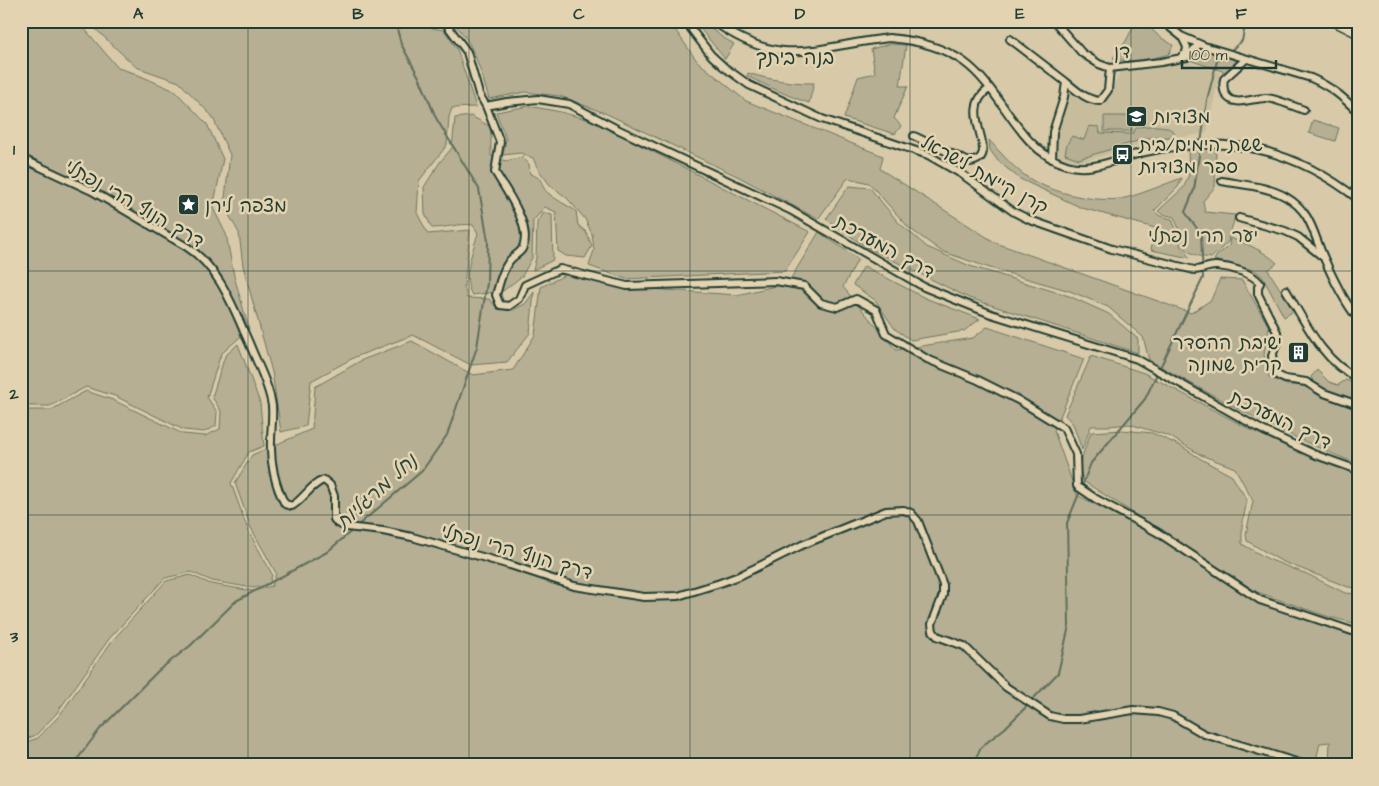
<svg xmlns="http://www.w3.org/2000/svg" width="1379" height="786" viewBox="0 0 1379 786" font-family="'Architects Daughter','Playpen Sans Hebrew',sans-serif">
<rect width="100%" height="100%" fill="#d8caa8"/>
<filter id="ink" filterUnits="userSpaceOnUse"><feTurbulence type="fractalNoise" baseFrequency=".02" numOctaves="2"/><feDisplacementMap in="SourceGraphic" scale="10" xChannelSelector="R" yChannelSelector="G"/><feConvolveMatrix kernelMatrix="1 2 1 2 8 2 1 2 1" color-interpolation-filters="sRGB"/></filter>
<g filter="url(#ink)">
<path fill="#c7bd9d" d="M1185,61L1220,72L1207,133L1147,143L1079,163L1056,157L1058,133L1070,94L1093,105L1101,104L1109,98L1120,71L1172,65Z"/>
<path fill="#b6af93" stroke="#6a7664" d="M21,21H78L118,68L134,73L175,91L207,124L223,159L213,208L226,234L234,276L249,329L221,354L207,397L217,412L216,426L204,432L184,430L115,396L86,387L50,406H21Z
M87,21H394L444,30L457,49L476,107L452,108L449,117L447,145L419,181L417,213L428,234L470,230L464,286L467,298L489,299L496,307L513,310L525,304L534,292L530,333L507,362L471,365L413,335L355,357L311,381L306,426L281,432L272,372L243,266L239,233L224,206L230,155L212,116L179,82L136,67Z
M448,21H669L697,61L746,101L883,156L880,169L996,243L1191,313L1211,300L1220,279L1242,280L1269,327L1264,355L1269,377L1287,385H1303L1318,395L1358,409V464C1285,436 1217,398 1149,360L1143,337L1108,307L1070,291L990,268L941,251L909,228L869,183L848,178L818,219L739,177L607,114L560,96L525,92L489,99C482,76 471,31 448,21Z
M694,21H702L722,37L734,44L725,59Z
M1136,21H1142L1160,37L1173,45L1169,54C1152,59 1129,64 1113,58L1126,41Z
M890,44L906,45L900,86H908L894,118L901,126L895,134L844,118L858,77L875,73L871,49Z
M1201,49L1239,61L1225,72L1186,59L1195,51Z
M748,73C770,80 791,83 814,83L809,103C788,96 767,86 747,76Z
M529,106L561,112L593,121L810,232L785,271L626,279L589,266L594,250L592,234L585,219L567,198L550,185L538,169L533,158L521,153L503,155L506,139L496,112Z
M471,116L491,127V156L506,161L522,157L529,164L530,174C546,179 539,185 548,193C556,200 567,205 576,211L578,225L586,232L592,246L585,258L566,256L558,251L556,212L545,207L533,221L532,258L522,276L503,291L472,295C461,278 473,251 478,233L473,225C459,223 446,228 432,228L425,214L424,187L440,162L452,148L455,118Z
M1104,116H1132V131H1104Z
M1313,120L1339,128L1335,141L1309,133Z
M1089,126L1099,127L1100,133L1132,134L1137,127C1149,126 1166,123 1175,133L1170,137L1147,138L1079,159L1065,154L1067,144L1072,136L1084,140Z
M989,140C1000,152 1011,165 1024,175C1048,192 1091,202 1120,199C1138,196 1164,184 1182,178L1178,187L1154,211L1160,216L1172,219L1178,235L1181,247L1190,258L1151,250L1155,228L1082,208L1020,179L998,161L990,150Z
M1204,148L1216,149L1215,187L1203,201L1205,212L1235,215C1234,225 1229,232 1228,242L1211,258L1199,256L1187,251L1183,246L1182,236L1174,217L1162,214L1158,211L1184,187L1189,174L1188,149Z
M849,186L870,188L898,222L927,247L970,266L1069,296L1109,314L1138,339V353L969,298L866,247L826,219Z
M544,213L552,215L553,260L533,270L536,258L537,222Z
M819,232L858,259L843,287L896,350L973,338L987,327L1084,359L1054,431L1077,495L1167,541L1258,603L1358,634V765H1329L1330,742L1320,743L1315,765H21V744L38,738L59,716L112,641L166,581L190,575L211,584L253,591L272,586L276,573L251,528L235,483L252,455L312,429L315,387L362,360L412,341L473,375L513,370L535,335L541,287L567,274L624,287L737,295L788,283Z
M1230,238C1247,244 1263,250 1277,263L1268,270L1294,311L1284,317L1262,276L1254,270L1214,260L1217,255L1229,246Z
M864,266L925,298L980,319L964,331L911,340L895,329L875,300L853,285Z
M238,344L260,403L264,446L249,452L231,483L248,530L272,574L270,584L253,588L212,581L191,572L165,578L109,639L56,714L36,735L21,741V410H51L86,391L113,400L183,434L205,436L220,429L221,411L212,397L225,356Z
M1091,356L1144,373L1251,430L1296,451L1358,474V588L1348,587L1281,561L1247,541L1246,534L1253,501L1235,468L1201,455L1169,436L1129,424L1109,426H1091L1082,450L1073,424L1065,415Z
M1317,370L1329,382L1338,385L1346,380L1358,385V403C1342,397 1318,394 1311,377Z
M1122,430L1152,433L1181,446L1201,459L1232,476L1247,500L1242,526V544L1268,559L1307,574L1345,593L1358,594V624L1329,617L1257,592L1083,481L1079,465L1091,432Z"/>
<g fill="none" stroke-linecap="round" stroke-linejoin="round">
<path stroke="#5f6e5c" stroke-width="2" d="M1230,51L1242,41L1246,21
M1201,143L1207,100L1217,61L1226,54
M1082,486L1091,463L1145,399L1203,278L1201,234L1185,212L1194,190L1200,148
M357,526L422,471L447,435L477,347L487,283L488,241L479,189L436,118L420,79L401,44L395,21
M1031,701L1058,673L1069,626L1067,523L1080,491
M73,765L100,729L159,670L190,646L236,601L327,552L354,529
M973,765L981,747L1005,728L1028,705"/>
<defs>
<path id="street" d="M444,21L467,52L479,94L486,106L507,102L538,99L569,104L615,128L790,210L924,287L991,314L1137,359L1264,431L1316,455L1358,470
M685,21L711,55L724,67L749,85L822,119L928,155L963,175L1014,212L1030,220L1112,249L1194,270C1203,270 1209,265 1217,266C1231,267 1252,273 1260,283L1258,287V294L1277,332L1278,340L1272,356L1273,366L1277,375L1285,379L1306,382L1324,393L1358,405
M713,21C782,71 815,46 889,38C915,40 943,47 964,62C1004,91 1017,150 1067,165C1091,173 1121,157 1145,152C1227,134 1291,147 1358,199
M1054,21L1082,53L1099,64L1110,68L1161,62L1187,57L1199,44
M1162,21L1181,36L1204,46L1311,78C1331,87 1342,96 1358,112
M1351,21L1358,23
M1182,37L1187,47L1186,53L1182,56
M1010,39L1066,82L1064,97L1053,132L1052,159
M1246,59L1224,79C1223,84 1223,90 1226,95C1234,108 1254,97 1267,98C1273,98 1296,107 1304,110
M1066,82C1076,90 1086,100 1100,101L1108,90L1110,68
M486,106L500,142L495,172C506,190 534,229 522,249C519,254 511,257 508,263C502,271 499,285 496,295L500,305L509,306L519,299L525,285L560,269L627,286L776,281L804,286L821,303L837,307L856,299L876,310L886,334L927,359L978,380L1018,400L1064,428L1076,454L1077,486L1096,499L1157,532L1260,600L1352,631H1358
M914,136L969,162C1006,158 954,112 989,89
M21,158L92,191L187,247C221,269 234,310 250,345C258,365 269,385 272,406C273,418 271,430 271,441C270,462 275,486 285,504L292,506C304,499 311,484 324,480L330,485L334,496V519L337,523L346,527L383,531L412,537L510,565L574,586L644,597L678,596L720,583L739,576L802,545L886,511L904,510L911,513L918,521L943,585V595L932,624L933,631L937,636L964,646L1006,687L1050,716L1063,719H1079L1133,710L1158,712L1173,716L1204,734L1306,765
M1222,181C1243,185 1267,186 1286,197C1312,212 1313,234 1324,258C1333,279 1344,301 1358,319
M1239,218L1285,231L1298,237L1323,257
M1286,290C1304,320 1323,363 1358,378"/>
<path id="secondary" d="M1334,21L1358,33"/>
</defs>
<use href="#street" stroke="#1f3d34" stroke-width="10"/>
<use href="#secondary" stroke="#1f3d34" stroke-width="12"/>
<use href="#street" stroke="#e4d3b0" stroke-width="6"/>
<use href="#secondary" stroke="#e4d3b0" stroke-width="9"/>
</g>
</g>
<path fill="none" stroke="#1f3d34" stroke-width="1" stroke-opacity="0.55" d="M248,21V765M469,21V765M690,21V765M910,21V765M1131,21V765M21,271H1358M21,515H1358"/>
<defs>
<symbol id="school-square" viewBox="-11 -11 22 22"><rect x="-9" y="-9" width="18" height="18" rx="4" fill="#1f3d34" stroke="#e4d3b0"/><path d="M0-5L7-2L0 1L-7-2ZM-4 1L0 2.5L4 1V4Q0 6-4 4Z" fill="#fff"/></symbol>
<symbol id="bus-square" viewBox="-11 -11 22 22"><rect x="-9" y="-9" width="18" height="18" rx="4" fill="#1f3d34" stroke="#e4d3b0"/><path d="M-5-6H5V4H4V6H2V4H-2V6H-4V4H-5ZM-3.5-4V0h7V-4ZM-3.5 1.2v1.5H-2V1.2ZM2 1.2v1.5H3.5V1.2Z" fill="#fff"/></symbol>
<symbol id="sight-square" viewBox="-11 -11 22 22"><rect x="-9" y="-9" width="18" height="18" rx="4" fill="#1f3d34" stroke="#e4d3b0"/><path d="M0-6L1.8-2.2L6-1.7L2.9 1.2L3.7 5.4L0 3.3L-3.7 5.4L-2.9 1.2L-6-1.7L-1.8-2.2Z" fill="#fff"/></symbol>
<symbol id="building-square" viewBox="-11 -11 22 22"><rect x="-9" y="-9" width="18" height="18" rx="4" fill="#1f3d34" stroke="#e4d3b0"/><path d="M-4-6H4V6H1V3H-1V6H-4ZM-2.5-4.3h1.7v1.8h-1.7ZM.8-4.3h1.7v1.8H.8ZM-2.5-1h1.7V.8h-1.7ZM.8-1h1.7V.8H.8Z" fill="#fff"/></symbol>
</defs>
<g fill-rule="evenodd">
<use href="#school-square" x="1124" y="104" width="25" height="25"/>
<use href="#bus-square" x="1110" y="142" width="25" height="25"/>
<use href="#sight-square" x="176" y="192" width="25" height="25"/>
<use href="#building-square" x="1286" y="340" width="25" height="25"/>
</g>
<g text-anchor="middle" stroke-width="5" stroke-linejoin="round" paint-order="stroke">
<g font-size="19" fill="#1f3d34" stroke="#e4d3b0">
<text transform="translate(1122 51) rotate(-2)" y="7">דן</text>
<text transform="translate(985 174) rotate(29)" y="7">קרן קיימת לישראל</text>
<text transform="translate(135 203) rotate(30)" y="7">דרך הנוף הרי נפתלי</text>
<text transform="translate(885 246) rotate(29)" y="7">דרך המערכת</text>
<text transform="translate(1281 419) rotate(26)" y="7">דרך המערכת</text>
<text transform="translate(517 551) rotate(16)" y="7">דרך הנוף הרי נפתלי</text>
</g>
<g font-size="19" fill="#1f3d34" stroke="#e4d3b0" text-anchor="start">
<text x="1153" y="123">מצודות</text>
<text x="1139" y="151">ששת הימים/בית<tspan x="1139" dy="22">ספר מצודות</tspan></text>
<text x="205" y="212">מצפה לירן</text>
<text x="1282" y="349" text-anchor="end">ישיבת ההסדר<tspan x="1282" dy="22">קרית שמונה</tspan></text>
</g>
<g font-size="19" fill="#2e483e" stroke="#e4d3b0">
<text x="1203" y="242">יער הרי נפתלי</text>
</g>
<g font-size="20" fill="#1f3d34" stroke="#e4d3b0">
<text x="795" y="64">בנה ביתך</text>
</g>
<g font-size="20" font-style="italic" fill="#2f493e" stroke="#e4d3b0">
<text transform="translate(376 491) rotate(-42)" y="7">נחל מרגליות</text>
</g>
</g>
<rect width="1379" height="786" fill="none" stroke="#e4d3b0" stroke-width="55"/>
<path d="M1182 60v8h94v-8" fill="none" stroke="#1f3d34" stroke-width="2.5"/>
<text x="1189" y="60" font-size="15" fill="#1f3d34" stroke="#e4d3b0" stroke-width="4" paint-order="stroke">100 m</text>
<rect x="28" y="28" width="1324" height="730" fill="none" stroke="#1f3d34" stroke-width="2"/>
<g font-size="16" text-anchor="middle" font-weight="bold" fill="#1f3d34">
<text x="138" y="19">A</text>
<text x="358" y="19">B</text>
<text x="579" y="19">C</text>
<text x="800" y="19">D</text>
<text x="1020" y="19">E</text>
<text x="1241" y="19">F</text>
<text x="14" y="155">1</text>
<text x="14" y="399">2</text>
<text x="14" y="642">3</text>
</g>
</svg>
